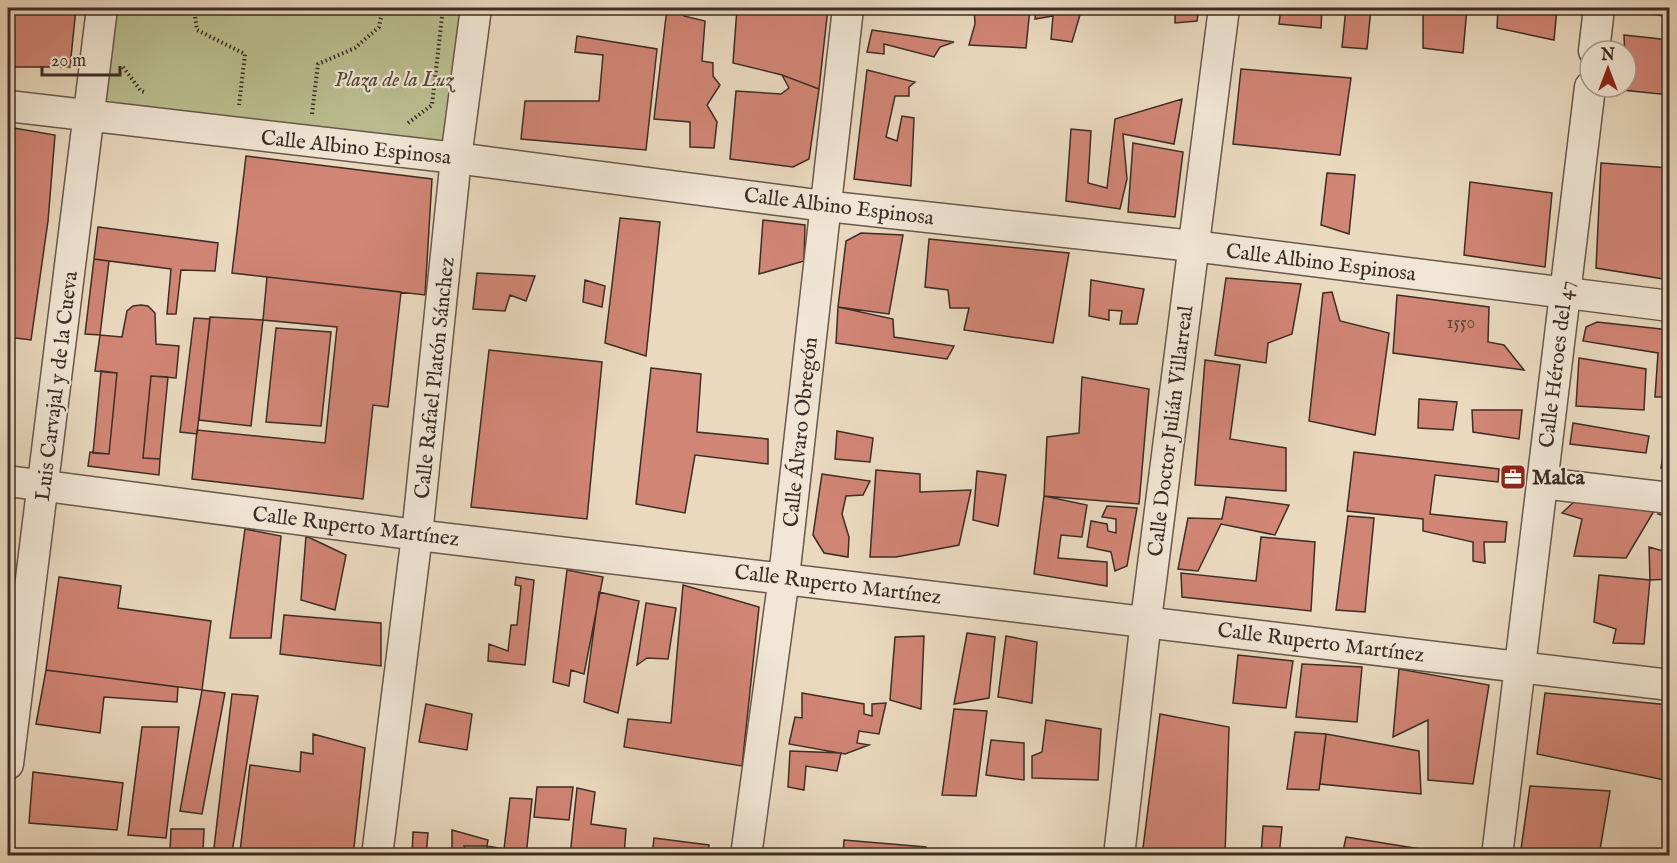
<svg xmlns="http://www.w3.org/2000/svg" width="1677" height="863" viewBox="0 0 1677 863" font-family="'IM FELL English',serif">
<rect width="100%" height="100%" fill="#ead9bf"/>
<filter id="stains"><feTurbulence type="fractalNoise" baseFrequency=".00333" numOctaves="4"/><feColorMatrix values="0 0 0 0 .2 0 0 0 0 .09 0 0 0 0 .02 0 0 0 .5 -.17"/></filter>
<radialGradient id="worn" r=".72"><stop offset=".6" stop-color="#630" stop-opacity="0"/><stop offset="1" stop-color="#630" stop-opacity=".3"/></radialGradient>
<path fill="#babe90" stroke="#7b765b" stroke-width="1.5" d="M102,8H476L456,158L88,116Z"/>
<path fill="#d18575" stroke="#3c2d26" stroke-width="1.5" d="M8,8H76L70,67H8Z
M667,8H686L684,16L705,21L702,61L713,63V76L720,85L707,105L717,122L714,148L690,147V122L654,119Z
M737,8H828L819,89L782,75L733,63Z
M974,8H1030L1026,48L969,45L975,24Z
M1036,8H1082L1072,42L1051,39L1053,16L1035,19Z
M1175,8H1199L1197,21L1175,23Z
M1281,8H1322L1321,28L1279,24Z
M1346,8H1371L1367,49L1342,47Z
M1423,8H1467L1463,53L1423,48Z
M1498,8H1557L1554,40L1497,28Z
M1625,8H1670V17L1625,9Z
M872,30L954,42L940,47L934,57L884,44V54L867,52Z
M1624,35L1670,40V95L1622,90V87H1626Z
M577,36L657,49L646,150L521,139L525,101H599L603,55L575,52Z
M1241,69L1351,78L1340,155L1233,144Z
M867,70L915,82L909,87V96H895L886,137L897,141L902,116L914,118L911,186L854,179Z
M782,75L819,89L809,159L793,167L730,159L736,91L781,94L789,88Z
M1182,99L1174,144L1123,134L1127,179L1120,209L1066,201L1071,129L1091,131L1088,183L1107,188L1115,119Z
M8,127L55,135L48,221L31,340L8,337Z
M1133,143L1183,152L1175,217L1128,212Z
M246,156L432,179L425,295L232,273Z
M1601,163L1670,168V280L1596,268Z
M1327,173L1355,175L1349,234L1321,225Z
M1470,182L1552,193L1545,267L1464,255Z
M620,218L660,222L646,356L605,343Z
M763,220L805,225L804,261L759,274Z
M98,227L218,243L215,271L181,270L176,314H167L171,269L94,259Z
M861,233L903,235L889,314L838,307L846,241Z
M929,239L1069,253L1053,343L964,330L969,308H950L948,290L925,287Z
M94,259L109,261L100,335L85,334Z
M477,273L535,276L526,301L510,295L505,311L473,309Z
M267,277L401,292L388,407L373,405L363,499L192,479L197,430L325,443L337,327L263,320Z
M1226,278L1301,284L1292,334L1268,343L1266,363L1215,355Z
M585,280L605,286L602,307L583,302Z
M1091,280L1144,289L1137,324H1120L1122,311L1109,310V320L1089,316Z
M1332,292L1340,321L1389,333L1375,435L1309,421L1323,293Z
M1397,295L1489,307L1488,342L1504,345L1524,370L1393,353Z
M141,305L148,306L155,313L156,344L179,346L176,378L151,376L143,458L160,459L159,475L88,466L90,452L109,454L117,373L95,371L100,335L122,337L127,311L133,306Z
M838,307L893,319L894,337L954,346L947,359L836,343Z
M210,317L263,320L251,426L199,420Z
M194,318L210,319L197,434L180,432Z
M1597,322L1670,330V394L1666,397H1655L1658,353L1583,341L1586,327Z
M276,328L331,332L321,426L266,422Z
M489,350L602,362L587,519L471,507Z
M1579,358L1646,369L1644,410L1576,406Z
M1205,360L1240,365L1230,439L1286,448V491L1195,485Z
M651,368L701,374L697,432L768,439V464L695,455L685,513L636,504Z
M101,371L117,373L109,454L93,453Z
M151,376L168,377L160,459L143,458Z
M1082,377L1149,389L1139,504L1044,496L1047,437L1079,433Z
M1419,399L1457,402L1453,430L1418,428Z
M1472,410H1522L1519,439L1473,432Z
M1670,414V469L1661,468Z
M1573,423L1649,436L1646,453L1570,444Z
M837,431L873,438L870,462L835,459Z
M1354,452L1499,469L1498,482L1435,475L1430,514L1507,522L1505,542H1484L1485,563L1473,561V542L1423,531V519L1347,511Z
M876,470L920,474V492L971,490L959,545L896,557H870Z
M977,471L1006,475L998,526L973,520Z
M822,474L870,481L863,495L846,496L842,514L849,537L848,557L824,553L813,535Z
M1044,496L1087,505L1082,537L1061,535L1058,558L1107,562V586L1034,574Z
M1226,497L1289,505L1275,535L1221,524L1198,571L1178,569L1188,518L1222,519Z
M1577,499L1654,511L1626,558L1574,556L1582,519L1562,513Z
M1107,506L1137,508L1127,566L1115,571L1111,552L1087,547L1091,521L1107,524L1108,531L1116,533V519L1102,517Z
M1658,508L1670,510V579L1650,580L1649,547L1663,551L1665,516L1658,514Z
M1348,516L1374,518L1365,612L1336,610Z
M8,524L13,526L8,576Z
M245,529L281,536L271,638H230Z
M306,536L346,555L335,610L301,600Z
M1261,537L1315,542L1311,611L1182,597L1181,573L1256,581Z
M567,570L603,577L584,674L571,670L569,686L553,682Z
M1599,575L1650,580L1644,644L1613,643L1616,629L1594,622Z
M59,577L121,586L118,608L211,621L202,690L46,670Z
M516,577L534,580L525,665L488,661L489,644L508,651L511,625H517L521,586L515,585Z
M683,585L759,607L742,766L624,747L628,719L671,723Z
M599,592L639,601L618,713L584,702Z
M646,603L676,608L668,659L647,658L637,665Z
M284,615L381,623V666L280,654Z
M967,633L995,637L989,698L954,704Z
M924,636L921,709L890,700L895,637Z
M1006,636L1037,642L1032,703L998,697Z
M1238,655L1293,661L1286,708L1233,703Z
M1302,664L1362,667L1357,722L1296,717Z
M1399,669L1489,685L1473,784L1428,780V720L1393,737Z
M46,670L178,687L177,702L104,697L100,733L36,724Z
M202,690L225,693L202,814L180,811Z
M802,693L864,704V714L872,716V704L886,703L879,734L859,731L857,743L869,745L845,754L789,744L795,717L802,718Z
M1545,693L1670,705V781L1537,754Z
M232,694L258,696L232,852L214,848Z
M426,704L472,714L467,750L419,742Z
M954,709L987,711L976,796L942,795Z
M1160,714L1229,727L1225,856H1142Z
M1046,720L1101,729L1098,780L1032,778V756L1042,752Z
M142,727H179L166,838L128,835Z
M1295,732L1326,734L1319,790L1287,789Z
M313,734L365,748L353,856H263L240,852L250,765L300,772L301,752L313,754Z
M1326,734L1419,751L1421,794L1320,784Z
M991,740L1024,743V780L986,775Z
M790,751L841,753L837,771L806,766L804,790L788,787Z
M33,772L123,783L117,830L29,823Z
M1530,786L1610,791L1599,856H1520Z
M537,787H573L569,820L534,817Z
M577,788L595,792L591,824L626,829L624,856H570Z
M510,798L532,799L526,856H487V846L504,849Z
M1263,826L1282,827L1279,856H1261Z
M171,829H204L203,852L170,851Z
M452,830L488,840L487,846H464L469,856H452Z
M413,832L428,833L426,856H412Z
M1346,837L1464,856H1342Z
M654,838L709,845L708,856H652Z
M844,840L926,847V856H843Z"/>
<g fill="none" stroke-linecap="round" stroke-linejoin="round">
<defs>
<path id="minor" d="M1594,51L1599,8
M8,106L456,158L825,206L1193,246L1670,306
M8,481L417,535L1670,685
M1542,483L1670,498
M8,764L102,8
M377,856L417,535L456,158L476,8
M746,856L784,577L848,8
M1119,856L1146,620L1224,8
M1497,856L1590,87"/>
</defs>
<use href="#minor" stroke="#68584c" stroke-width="33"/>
<path stroke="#3c2d26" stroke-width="4" stroke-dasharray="1.5 3" stroke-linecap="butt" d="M194,8L197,30L245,54L239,105
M123,67L141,91L144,92
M312,114L318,64L355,48L379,27L383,8
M408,123L432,105L443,8"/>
<use href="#minor" stroke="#f1e6d5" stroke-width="30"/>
</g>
<defs>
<symbol id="office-square" viewBox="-11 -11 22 22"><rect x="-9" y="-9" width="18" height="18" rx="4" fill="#8f2418" stroke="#f1e6d5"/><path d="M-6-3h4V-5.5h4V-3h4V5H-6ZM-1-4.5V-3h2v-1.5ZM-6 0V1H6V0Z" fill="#fff"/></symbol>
</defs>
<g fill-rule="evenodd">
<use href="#office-square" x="1498" y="462" width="30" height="30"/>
</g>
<g text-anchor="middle" stroke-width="4.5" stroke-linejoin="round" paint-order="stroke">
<g font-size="18" fill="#61433a">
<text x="1461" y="328">1550</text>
</g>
<g font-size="21" font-style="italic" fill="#554a3b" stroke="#f1e6d5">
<text x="394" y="86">Plaza de la Luz</text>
</g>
<g font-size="21" fill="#3c2d26" stroke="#f1e6d5">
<text transform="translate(356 147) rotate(6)" y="7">Calle Albino Espinosa</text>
<text transform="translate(839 206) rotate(7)" y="7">Calle Albino Espinosa</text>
<text transform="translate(1321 262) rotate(7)" y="7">Calle Albino Espinosa</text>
<text transform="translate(1556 364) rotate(-83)" y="7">Calle Héroes del 47</text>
<text transform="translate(434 378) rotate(-84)" y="7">Calle Rafael Platón Sánchez</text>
<text transform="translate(56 386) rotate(-83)" y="7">Luis Carvajal y de la Cueva</text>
<text transform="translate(1170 431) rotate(-83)" y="7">Calle Doctor Julián Villarreal</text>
<text transform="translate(800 432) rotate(-84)" y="7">Calle Álvaro Obregón</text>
<text transform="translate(356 526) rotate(7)" y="7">Calle Ruperto Martínez</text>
<text transform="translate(838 584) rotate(7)" y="7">Calle Ruperto Martínez</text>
<text transform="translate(1321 642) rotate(7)" y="7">Calle Ruperto Martínez</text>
</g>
<g font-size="21" font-weight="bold" fill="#3c2d26" stroke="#f1e6d5" text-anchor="start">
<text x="1532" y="484">Malca</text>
</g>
</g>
<rect width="1677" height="863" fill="none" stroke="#ead9bf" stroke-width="30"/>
<rect x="9" y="9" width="1659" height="845" fill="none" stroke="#3c2d26" stroke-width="3"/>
<rect x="15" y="15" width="1647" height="833" fill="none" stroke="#3c2d26" stroke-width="1.5"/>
<g transform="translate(1608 69)"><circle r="28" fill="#f1e6d5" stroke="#a99c8f" stroke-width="1.5"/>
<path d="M0-4.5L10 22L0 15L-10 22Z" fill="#8f2418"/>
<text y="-9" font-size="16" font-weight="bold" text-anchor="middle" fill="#3c2d26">N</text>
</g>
<path d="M42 66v9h78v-9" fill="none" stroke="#3c2d26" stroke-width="3"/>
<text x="51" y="66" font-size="18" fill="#3c2d26" stroke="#f1e6d5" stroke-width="4.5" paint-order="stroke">20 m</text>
<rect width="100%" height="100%" filter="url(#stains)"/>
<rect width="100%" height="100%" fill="url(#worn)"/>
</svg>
